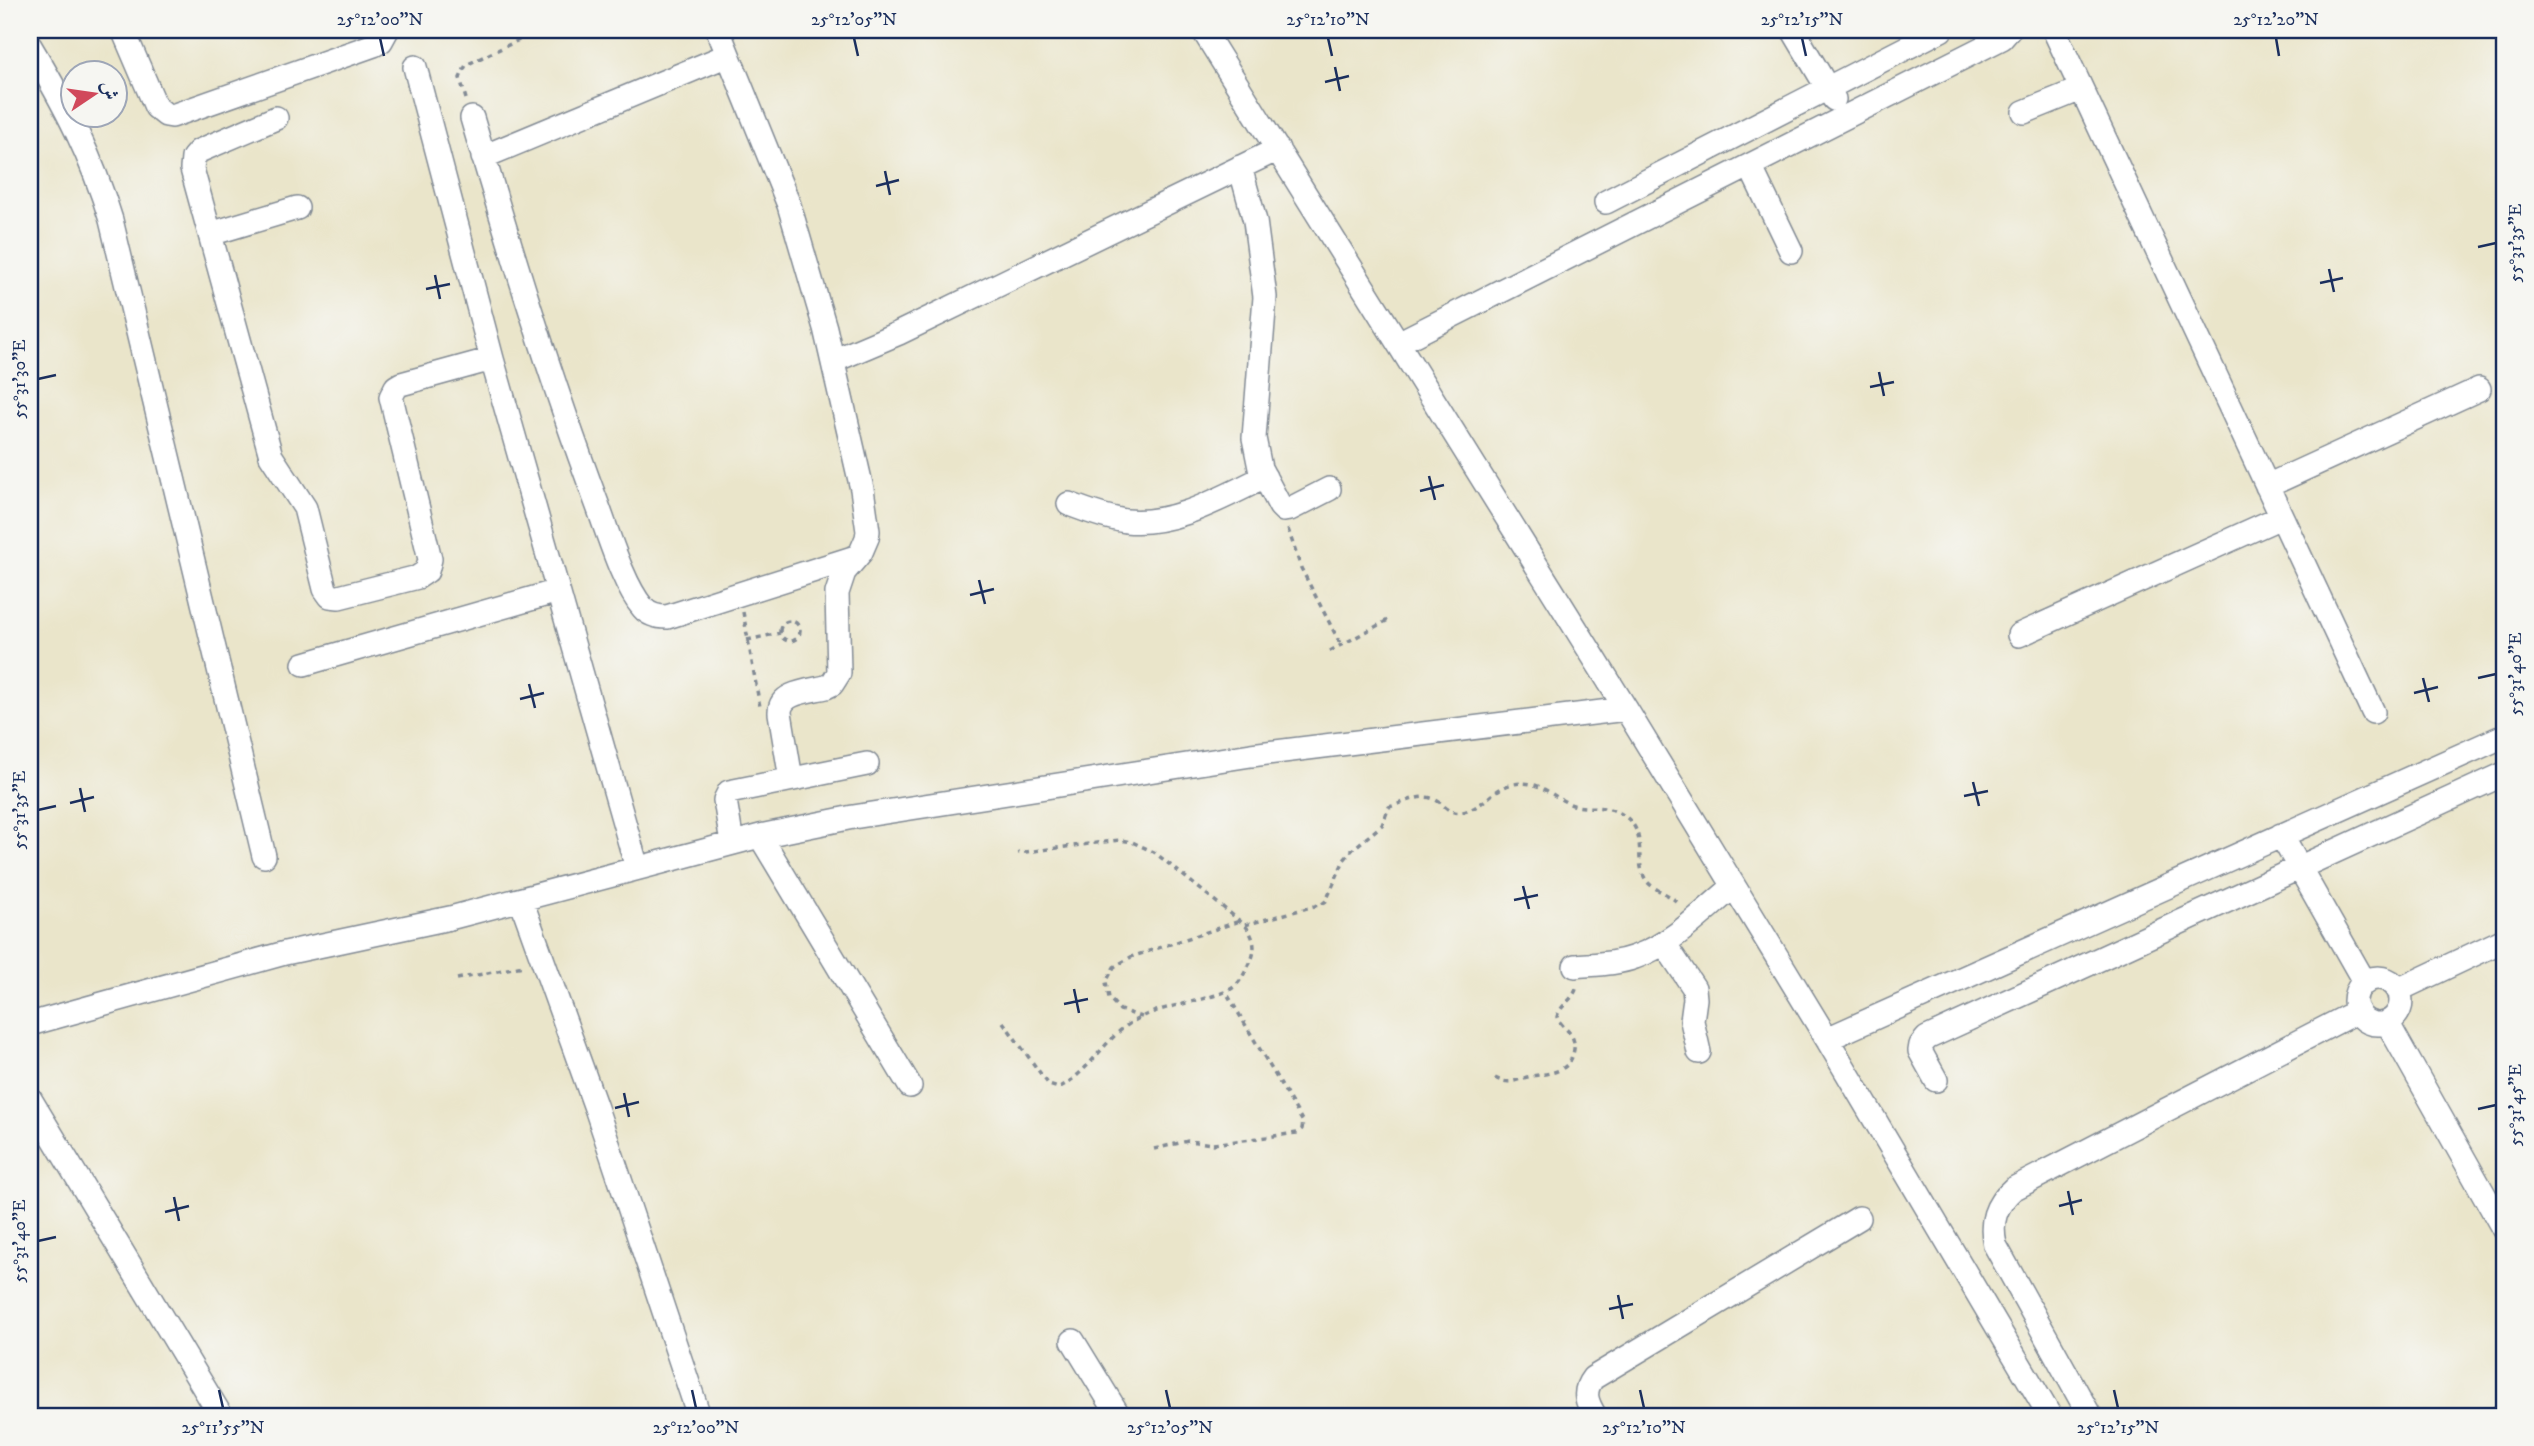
<svg xmlns="http://www.w3.org/2000/svg" width="2534" height="1446" viewBox="0 0 2534 1446" font-family="'IM FELL DW Pica',Amiri,serif">
<rect width="100%" height="100%" fill="#f6f6f2"/>
<filter id="ink" filterUnits="userSpaceOnUse"><feTurbulence type="fractalNoise" baseFrequency=".0143" numOctaves="2"/><feDisplacementMap in="SourceGraphic" scale="14" xChannelSelector="R" yChannelSelector="G"/><feConvolveMatrix kernelMatrix="1 2 1 2 8 2 1 2 1" color-interpolation-filters="sRGB"/></filter>
<filter id="wash" filterUnits="userSpaceOnUse"><feTurbulence type="fractalNoise" baseFrequency=".00686" numOctaves="4" result="noise"/><feDisplacementMap in="SourceGraphic" scale="28" xChannelSelector="R" yChannelSelector="G"/><feGaussianBlur stdDeviation="1.57" result="paint"/><feColorMatrix in="noise" values="0 0 0 0 0 0 0 0 0 0 0 0 0 0 0 0 0 1.4 0 .05"/><feComposite in="paint" operator="in"/></filter>
<g filter="url(#wash)">
<rect width="100%" height="100%" fill="#eae5ca"/>
</g>
<g filter="url(#ink)">
<g fill="none" stroke-linecap="round" stroke-linejoin="round">
<defs>
<path id="minor" d="M123,30L156,107L166,115L172,116L374,45L381,41L387,30
M718,30L789,205L825,328L862,489L868,531L867,538L861,552L844,572L837,593L839,673L832,684L826,687C810,691 779,692 780,713L791,779
M1203,30L1626,709L1827,1039L2050,1416
M1793,30L1834,99
M2054,30L2373,712
M30,46C65,105 91,154 111,220L264,856
M415,67L492,359L637,868
M2024,112L2081,89
M276,118L199,151L193,158L192,169L271,456L305,508L325,589L330,596L339,597L418,577L427,571L430,559L391,397L396,387L401,384L492,359
M472,118C510,247 549,375 596,501C607,530 623,585 643,608C649,615 658,617 667,617L856,557
M483,157L728,55
M1750,166L1791,251
M1240,167L1255,221L1265,297L1254,438L1260,468L1280,506L1284,510L1290,509L1329,489
M1606,202L1941,30
M210,234L297,208
M1398,343L2002,38L2009,30
M833,361L899,333L1278,149
M2267,486L2479,389
M1069,504C1087,511 1106,518 1126,521C1175,526 1222,497 1265,477
M2019,635L2281,517
M304,664L558,591
M2281,835L2365,983
M760,836L910,1086
M732,843L725,800L729,792L867,764
M521,900L596,1108L699,1416
M1664,943L1694,988L1695,999L1692,1021L1699,1052
M1575,966C1596,964 1616,964 1635,957C1673,944 1704,911 1734,886
M2355 1001a23 23 0 1 1 46 0a23 23 0 1 1-46 0Z
M2398,990L2504,940
M2387,1022L2504,1230
M30,1024L285,953L450,918L760,836L853,817L1251,755L1626,709
M1827,1039L2504,736
M1936,1080L1920,1051L1921,1045L1927,1038L2504,774
M30,1099L221,1416
M1073,1341L1119,1416
M1595,1416C1587,1403 1582,1392 1593,1378L1859,1218
M2090,1416L1995,1245C1990,1222 1995,1205 2013,1189L2358,1011
M2502,1416L2504,1415"/>
</defs>
<use href="#minor" stroke="#828a94" stroke-width="26"/>
<path stroke="#828a94" stroke-width="3.5" stroke-dasharray="5 5" stroke-linecap="butt" d="M466,99L460,78L466,65L540,30
M1288,529L1301,568L1341,645
M743,612L760,707
M780 631a10 10 0 1 1 20 0a10 10 0 1 1-20 0Z
M747,640L780,633
M1330,651L1388,620
M1245,925L1322,904L1326,901L1344,860L1353,849L1382,825L1389,807C1401,804 1419,794 1431,798C1445,802 1446,815 1463,812C1485,807 1493,787 1514,784C1539,780 1547,793 1568,803C1584,811 1602,803 1620,813C1651,831 1632,859 1646,880C1652,890 1671,894 1680,905
M457,979L523,966
M1142,1017L1120,1010L1109,998L1106,982L1114,967L1131,957L1240,921
M1003,1022L1049,1085L1058,1088C1088,1074 1102,1042 1129,1024C1150,1010 1175,1006 1199,1000C1211,996 1224,994 1234,987C1241,981 1245,972 1249,965C1257,950 1255,938 1245,925L1154,852L1132,842L1120,840L1018,853
M1495,1078C1510,1086 1517,1079 1532,1076C1550,1073 1571,1073 1574,1049C1576,1032 1562,1029 1557,1017C1560,1004 1575,1000 1577,985
M1154,1149L1188,1141L1213,1144L1297,1133L1302,1129L1303,1122L1226,992"/>
<use href="#minor" stroke="#fff" stroke-width="23"/>
</g>
</g>
<path fill="none" stroke="#1b2f5e" stroke-width="2.5" d="M380,38L384,56M854,38L858,56M1328,38L1332,56M1802,38L1806,56M2276,38L2279,56M1335,67L1340,91M1325,82L1349,76M885,171L890,195M876,186L899,180M2478,247L2496,243M2329,269L2334,292M435,275L440,299M2320,283L2343,278M426,289L450,284M1879,372L1884,396M38,379L56,375M1870,387L1894,382M1429,476L1435,500M1420,491L1444,485M979,580L985,604M970,595L994,589M2423,678L2429,702M2478,678L2496,674M529,684L535,708M2414,693L2438,687M520,699L544,693M1973,782L1979,806M80,788L85,812M1964,796L1988,791M70,803L94,797M38,810L56,806M1523,886L1529,909M1514,900L1538,895M1074,989L1079,1013M1064,1004L1088,999M624,1093L629,1117M615,1108L639,1102M2478,1109L2496,1105M2068,1191L2073,1215M174,1197L179,1221M2059,1206L2082,1200M165,1212L189,1206M38,1241L56,1237M1618,1295L1623,1319M1609,1309L1633,1304M219,1390L223,1408M692,1390L696,1408M1166,1390L1170,1408M1640,1390L1644,1408M2114,1390L2118,1408"/>
<rect width="2534" height="1446" fill="none" stroke="#f6f6f2" stroke-width="77"/>
<g transform="translate(94 94) rotate(77)"><circle r="33" fill="#f6f6f2" stroke="#9ea6b7" stroke-width="2"/>
<path d="M0-5L12 26L0 18L-12 26Z" fill="#d1495b"/>
<text y="-10" font-size="19" font-weight="bold" text-anchor="middle" fill="#1b2f5e">ش</text>
</g>
<rect x="38" y="38" width="2458" height="1370" fill="none" stroke="#1b2f5e" stroke-width="2.5"/>
<g font-size="18" text-anchor="middle" fill="#1b2f5e">
<text x="380" y="25">25°12'00"N</text>
<text x="854" y="25">25°12'05"N</text>
<text x="1328" y="25">25°12'10"N</text>
<text x="1802" y="25">25°12'15"N</text>
<text x="2276" y="25">25°12'20"N</text>
<text transform="translate(2515 243) rotate(-90)" y="6">55°31'35"E</text>
<text transform="translate(19 379) rotate(-90)" y="6">55°31'30"E</text>
<text transform="translate(2515 674) rotate(-90)" y="6">55°31'40"E</text>
<text transform="translate(19 810) rotate(-90)" y="6">55°31'35"E</text>
<text transform="translate(2515 1105) rotate(-90)" y="6">55°31'45"E</text>
<text transform="translate(19 1241) rotate(-90)" y="6">55°31'40"E</text>
<text x="223" y="1433">25°11'55"N</text>
<text x="696" y="1433">25°12'00"N</text>
<text x="1170" y="1433">25°12'05"N</text>
<text x="1644" y="1433">25°12'10"N</text>
<text x="2118" y="1433">25°12'15"N</text>
</g>
</svg>
